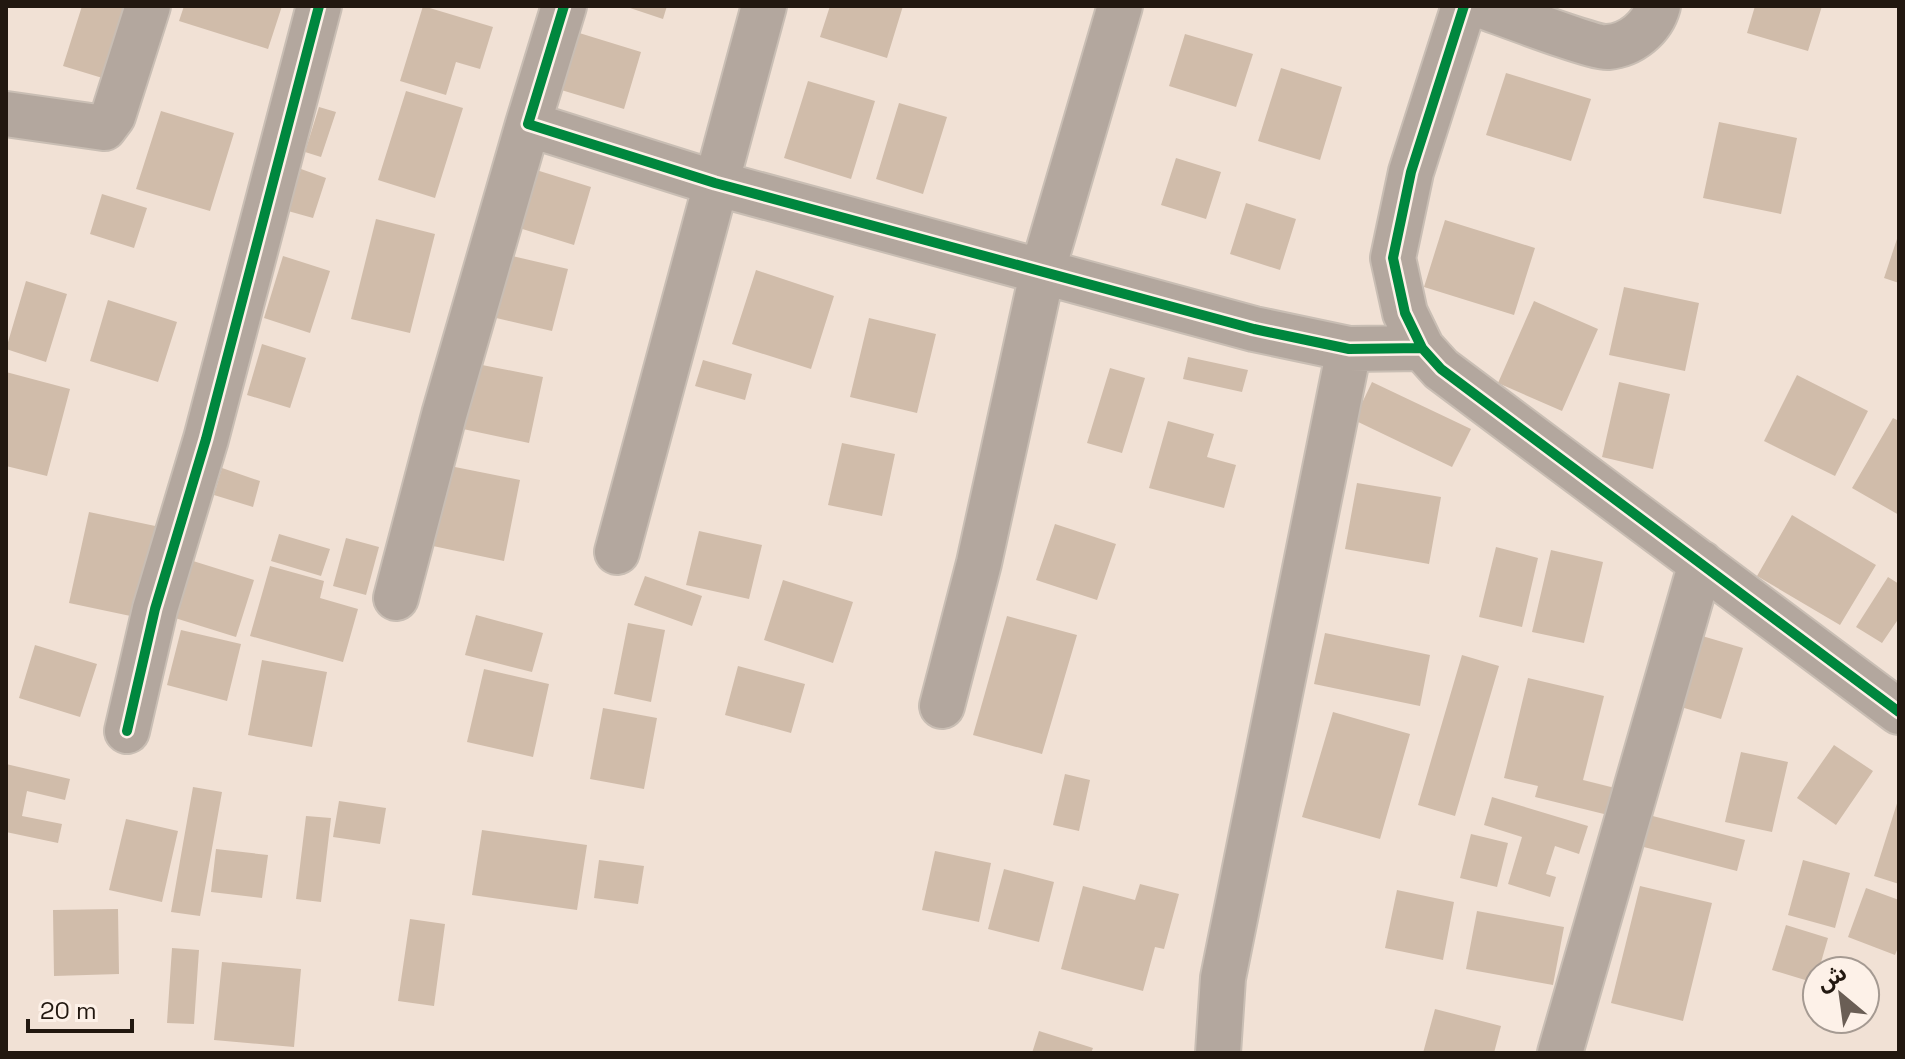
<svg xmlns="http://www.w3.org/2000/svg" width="1905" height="1059" viewBox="0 0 1905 1059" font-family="'Space Grotesk','Noto Sans Arabic',sans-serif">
<rect width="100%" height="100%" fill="#f1e1d5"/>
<path fill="#d0bcaa" d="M82,6H125L109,80L63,66Z
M184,6H282L268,49L179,21Z
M423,6L493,27L480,69L456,62L446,95L400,81Z
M624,6H667L663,19Z
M830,6H903L887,58L820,37Z
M1755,6H1822L1808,51L1747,33Z
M576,32L641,52L624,109L558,89Z
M1185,34L1253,54L1236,107L1169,86Z
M1281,68L1342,87L1320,160L1258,141Z
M1506,73L1591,99L1571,161L1486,135Z
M808,81L875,101L851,179L784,158Z
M406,91L463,108L435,198L378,180Z
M899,103L947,117L923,194L876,179Z
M319,107L336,112L321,157L305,152Z
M161,111L234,133L210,211L136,189Z
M1719,122L1797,138L1781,214L1703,198Z
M1176,158L1221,172L1206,219L1161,205Z
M301,169L326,178L313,218L288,211Z
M533,169L591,187L574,245L516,227Z
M102,194L147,208L134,248L90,234Z
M1246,203L1296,219L1280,270L1230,254Z
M376,219L435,234L410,333L351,319Z
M1445,220L1535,248L1514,315L1424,287Z
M1899,233V283L1884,278Z
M508,255L568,269L552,331L492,317Z
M283,256L330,271L310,333L264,318Z
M756,270L834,296L811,369L732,344Z
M26,281L67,294L46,362L6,349Z
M1624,287L1699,303L1685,371L1609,355Z
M108,300L177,322L158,382L90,361Z
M1534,301L1598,329L1562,411L1498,383Z
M869,318L936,334L917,413L850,397Z
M262,344L306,358L290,408L247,395Z
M1188,357L1248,370L1242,392L1183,379Z
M703,360L752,374L745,400L695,386Z
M477,364L543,377L529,443L463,429Z
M1110,368L1145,378L1122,453L1087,443Z
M6,372L70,389L47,476L6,466Z
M1797,375L1868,411L1835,476L1764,441Z
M1372,382L1471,429L1452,467L1354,420Z
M1619,382L1670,394L1653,469L1602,457Z
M1893,418L1899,421V515L1852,488Z
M1168,421L1214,434L1207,457L1236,465L1224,508L1149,488Z
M842,443L895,454L882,516L828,505Z
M450,466L520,480L504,561L433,546Z
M222,468L260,481L253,507L214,495Z
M1357,483L1441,497L1429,564L1345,549Z
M89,512L160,527L140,618L69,603Z
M1792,515L1876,565L1840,625L1757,576Z
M1055,524L1116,544L1097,600L1036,580Z
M699,531L762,545L749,599L686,585Z
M279,534L330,549L321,576L271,561Z
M346,538L379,547L366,595L333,586Z
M1496,547L1538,558L1522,627L1479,617Z
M1551,550L1603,562L1584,643L1532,632Z
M193,561L254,580L236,637L175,618Z
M270,566L324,581L320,598L358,609L343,662L250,636Z
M645,576L702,596L692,626L634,605Z
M1888,577L1899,584V618L1882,643L1856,627Z
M783,580L853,602L833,663L764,640Z
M476,615L543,633L532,672L465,655Z
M1007,616L1077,635L1042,754L973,735Z
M628,623L665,630L651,702L614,694Z
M181,630L241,644L227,701L167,685Z
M1325,633L1430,655L1420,706L1314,684Z
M1692,633L1743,648L1721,719L1671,704Z
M35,645L97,664L80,717L19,698Z
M1462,655L1499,666L1455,816L1418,805Z
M262,660L327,672L312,747L248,735Z
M738,666L805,684L791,733L725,715Z
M484,669L549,684L533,757L467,742Z
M1528,678L1604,696L1583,780L1615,788L1608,815L1535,797L1538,786L1504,778Z
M603,708L657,718L644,789L590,779Z
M1333,712L1410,734L1380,839L1302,817Z
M1834,745L1873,771L1836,825L1797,798Z
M1741,752L1788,762L1772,832L1725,822Z
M6,764L70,779L65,800L27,791L22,816L62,824L58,843L6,832Z
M1065,774L1090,780L1079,831L1053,825Z
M193,787L222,792L200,916L171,912Z
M1492,797L1588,826L1579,854L1555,846L1546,874L1556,877L1550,897L1508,884L1522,837L1484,825Z
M1899,797V884L1874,876Z
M339,801L386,808L380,844L333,837Z
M1645,814L1745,840L1737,871L1636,845Z
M306,816L331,818L321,902L296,899Z
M126,819L178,831L162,902L109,890Z
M482,830L587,845L577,910L472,895Z
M1471,834L1508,843L1497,887L1460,878Z
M216,849L268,855L262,898L211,892Z
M935,851L991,863L979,922L922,910Z
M599,860L644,866L638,904L594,898Z
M1803,860L1850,873L1835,928L1788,915Z
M1004,869L1054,882L1039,942L988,929Z
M1140,884L1179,894L1164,949L1155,947L1143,991L1061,969L1083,886L1135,900Z
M1640,886L1712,903L1683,1021L1611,1003Z
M1866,888L1899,900V945L1895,955L1848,937Z
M1397,890L1454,902L1443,960L1385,948Z
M118,909L119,974L54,976L53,910Z
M1477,911L1564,927L1553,985L1466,969Z
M410,919L445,924L434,1006L398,1001Z
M1786,925L1828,938L1815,983L1772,970Z
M172,948L199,950L194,1024L167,1023Z
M222,962L301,969L294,1047L214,1040Z
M1435,1009L1501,1026L1494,1053H1423Z
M1039,1031L1093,1048L1091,1053H1032Z"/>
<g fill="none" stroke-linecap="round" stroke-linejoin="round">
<defs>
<path id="minor" d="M564,6L528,124L715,183L1254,329L1349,349L1422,348
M1464,6L1411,172L1393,258L1405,313L1422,348L1441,369L1899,712
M1482,6C1502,13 1595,49 1608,47C1631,45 1652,28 1658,6
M6,114L104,128L113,116L148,6
M617,552L764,6
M396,598L444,415L528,124
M942,706L979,563L1043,269L1120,6
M127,731L155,609L206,439L319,6
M1218,1053L1223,978L1349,349
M1560,1053L1701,563"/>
</defs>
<use href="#minor" stroke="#c9beb4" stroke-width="48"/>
<use href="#minor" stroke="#b3a79e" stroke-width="44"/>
<defs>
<path id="cycleway" d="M564,6L528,124L715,183L1254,329L1349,349L1422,348
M1464,6L1411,172L1393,258L1405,313L1422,348L1441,369L1899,712
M127,731L155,609L206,439L319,6"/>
</defs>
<use href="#cycleway" stroke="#fdf1e8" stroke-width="15"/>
<use href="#cycleway" stroke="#00873e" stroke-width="10"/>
</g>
<rect width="1905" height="1059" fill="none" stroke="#221810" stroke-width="16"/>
<g transform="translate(1841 995) rotate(331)"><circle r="38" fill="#fdf1e8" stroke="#a59a92" stroke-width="2"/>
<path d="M0-6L14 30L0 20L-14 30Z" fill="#6a5e55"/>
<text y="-12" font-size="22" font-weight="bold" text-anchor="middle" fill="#221810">ش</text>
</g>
<path d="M28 1019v12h104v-12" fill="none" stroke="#221810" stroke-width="4"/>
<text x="40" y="1019" font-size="24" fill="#221810" stroke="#fdf1e8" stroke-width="6" paint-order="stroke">20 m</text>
</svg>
